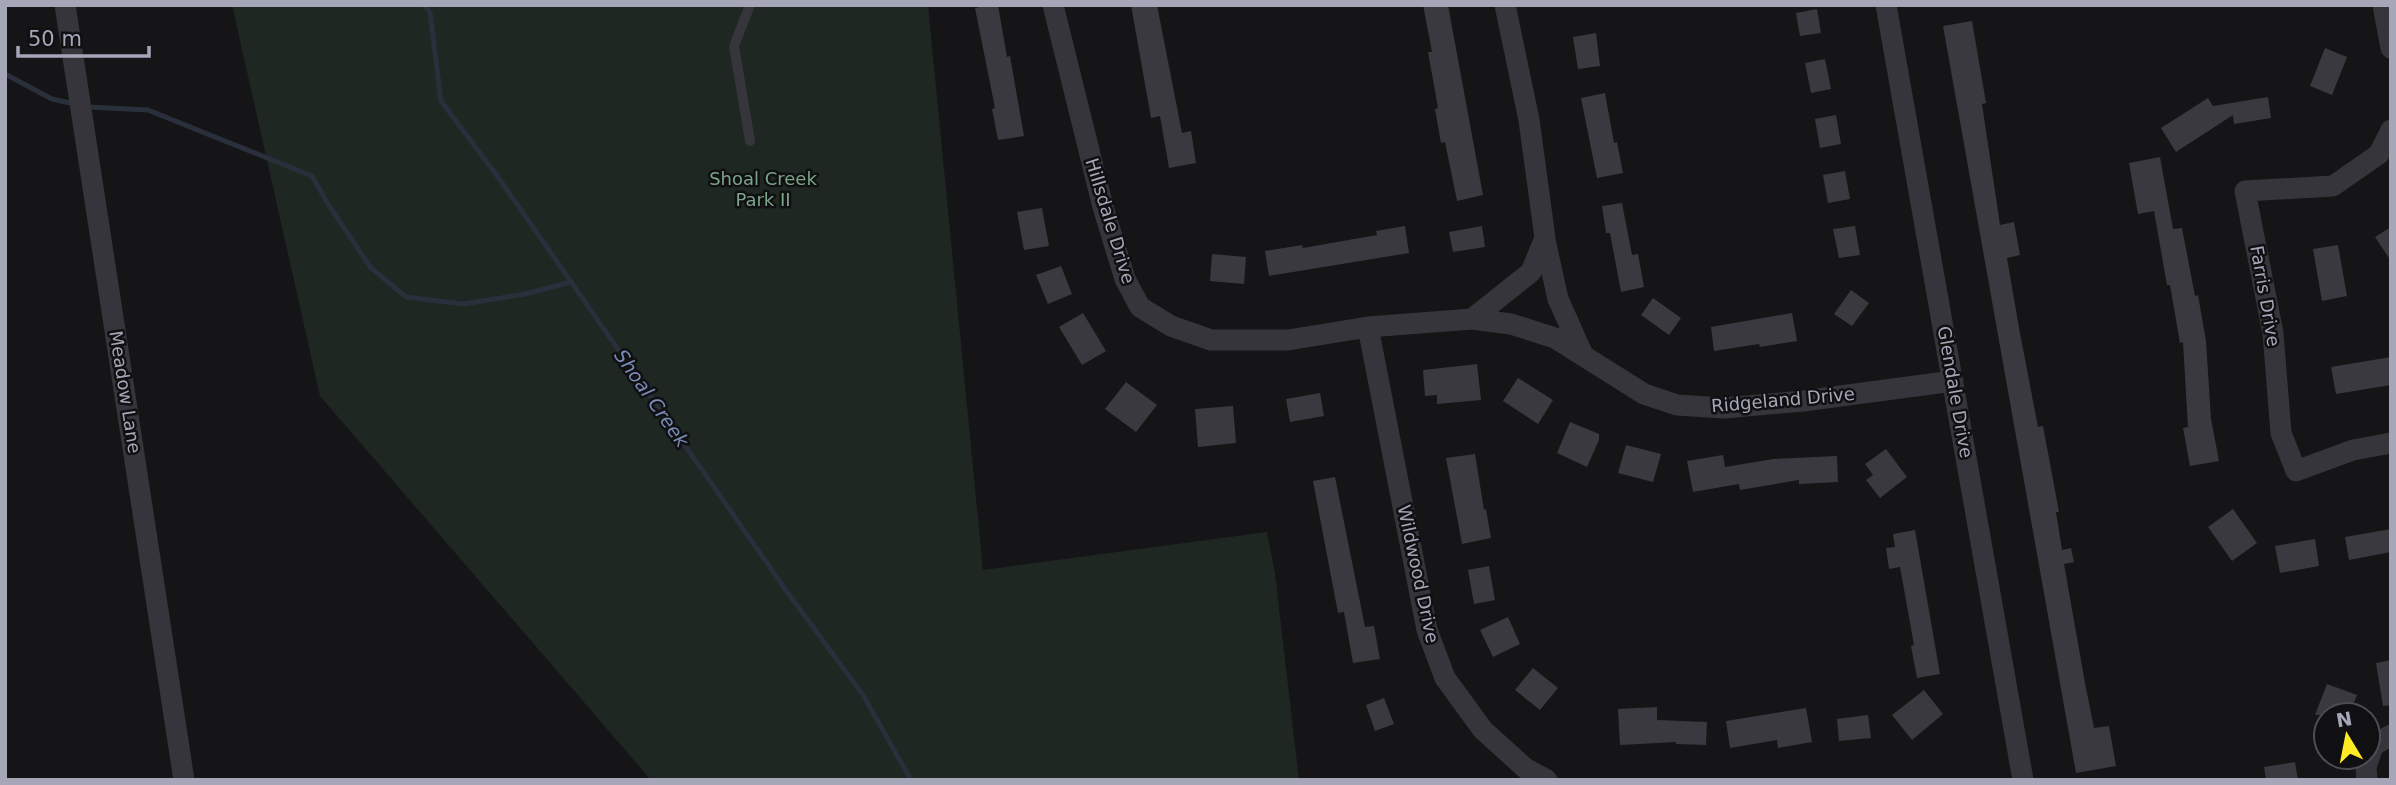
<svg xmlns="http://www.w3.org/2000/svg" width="2396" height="785" viewBox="0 0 2396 785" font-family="'DejaVu Sans',sans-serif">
<rect width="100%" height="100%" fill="#151517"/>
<path fill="#1e2721" d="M232,5H928L983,570L1267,532L1275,573L1299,780H651L320,396Z"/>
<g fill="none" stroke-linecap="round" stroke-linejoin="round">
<path stroke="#2a2f3c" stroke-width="5" d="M424,5L430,12L441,101L498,177L785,589L863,695L911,780
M5,74L52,99L75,104
M88,107L148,110L312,176L328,204L371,268L406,297L463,304L525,294L571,282"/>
</g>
<path fill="#3a393f" d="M990,5H998L1007,57L1010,56L1024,136L998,140L992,109L995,108L975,8Z
M1131,5H1157L1182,133L1191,131L1196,163L1169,168L1160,116L1151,118Z
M1423,5H1448L1483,195L1457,201L1445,142L1441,143L1435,109L1438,108L1428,52H1432Z
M1817,9L1821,33L1800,36L1796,13Z
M1972,21L1986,103L1982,104L2000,225L2014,222L2020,255L2007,258L2019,328L2038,427L2043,426L2059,512H2056L2062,550L2071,548L2074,562L2064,564L2085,683L2094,728L2109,726L2116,766L2076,773L1943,26Z
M1596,33L1600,66L1578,69L1573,37Z
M2325,48L2347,57L2332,95L2310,86Z
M1825,59L1831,89L1811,93L1805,63Z
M1605,93L1614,143L1617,142L1623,173L1597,178L1581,98Z
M2268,97L2271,118L2234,124L2233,115L2176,152L2161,128L2208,98L2213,106Z
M1836,115L1841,144L1820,148L1815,119Z
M2160,157L2173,229L2182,228L2195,296L2198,295L2206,341L2211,419L2219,461L2190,466L2183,428L2188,427L2183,342L2180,343L2170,285H2167L2154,211L2138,214L2129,163Z
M1845,171L1850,199L1828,203L1823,175Z
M1622,203L1632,255L1638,254L1644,287L1621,292L1610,233H1606L1602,206Z
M1042,208L1049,246L1024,250L1017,212Z
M1405,226L1409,253L1269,276L1265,251L1302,245L1303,248L1377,235L1376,231Z
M1482,226L1485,247L1453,252L1449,232Z
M1855,226L1860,255L1839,258L1833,229Z
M2391,227V261L2375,237Z
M2338,245L2347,296L2322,301L2313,249Z
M1212,254L1246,257L1244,284L1210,281Z
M1061,266L1072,294L1048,304L1036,275Z
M1851,290L1869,303L1852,326L1834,314Z
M1653,298L1681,318L1669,335L1641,315Z
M1083,313L1106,351L1082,365L1059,327Z
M1792,313L1797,341L1760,347L1759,344L1714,351L1711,327Z
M2391,357V385L2336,394L2331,367Z
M1477,364L1481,400L1437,404V395L1425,396L1423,370Z
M1518,378L1553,400L1538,424L1503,401Z
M1126,382L1157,405L1136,432L1105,409Z
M1320,393L1324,416L1290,422L1286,399Z
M1233,406L1236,443L1198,447L1195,409Z
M1570,422L1599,434V440L1587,467L1557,453Z
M1626,445L1661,454L1653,482L1618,473Z
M1886,449L1907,477L1880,498L1866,480L1873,475L1865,464Z
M1475,454L1484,510L1486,509L1491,538L1462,544L1446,458Z
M1723,455L1725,467L1773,459L1837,456L1838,482L1799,484V480L1740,490L1739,484L1693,492L1687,461Z
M1335,477L1365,627L1374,626L1380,659L1353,663L1344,612L1338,613L1313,481Z
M2233,509L2257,543L2232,561L2208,527Z
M2391,529V552L2349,560L2345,537Z
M1915,530L1940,674L1917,678L1911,646L1914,645L1900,567L1889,569L1886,548L1895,547L1893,534Z
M2315,539L2319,566L2280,573L2275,546Z
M1489,566L1495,600L1474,604L1468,570Z
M1508,617L1520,644L1493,657L1480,630Z
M2391,660V705L2383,706L2376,663Z
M1533,668L1558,688L1540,710L1515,690Z
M2327,684L2357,695L2349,715H2315Z
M1924,690L1943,714L1912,740L1892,715Z
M1384,698L1394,724L1375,731L1366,705Z
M1657,707V720L1707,722L1706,745L1676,744V742L1620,745L1618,709Z
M1806,708L1812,742L1778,748L1777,740L1730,748L1726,721Z
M1868,715L1871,738L1839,741L1837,719Z
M2295,762L2298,780H2266L2264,767Z"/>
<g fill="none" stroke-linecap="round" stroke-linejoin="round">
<path stroke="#36353c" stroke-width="10" d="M750,141L734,46L750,5"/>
<path stroke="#36353c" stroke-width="21" d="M65,5L184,780
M1053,5L1103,207L1125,279L1140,307L1171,326L1211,340H1288L1368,327L1472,319L1511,324L1555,338L1644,394L1677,405L1724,408L1803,401L1953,381
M1886,5L2023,780
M2383,5L2391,48
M2391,130L2379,154L2333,186L2245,191L2273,333L2281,433L2296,471L2353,450L2391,443
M1545,240L1558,299L1583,355
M1472,319L1531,272L1545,238L1529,120L1505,5
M1368,327L1427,630L1445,678L1483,730L1525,768L1547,780
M2367,780L2366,767L2373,746L2391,735"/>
</g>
<g text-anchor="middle" stroke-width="5" stroke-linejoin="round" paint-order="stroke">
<g font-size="18" fill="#7aa587" stroke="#101012">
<text x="763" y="185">Shoal Creek<tspan x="763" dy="21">Park II</tspan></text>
</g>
<g font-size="18" fill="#a5a6b8" stroke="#101012">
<text transform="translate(1110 221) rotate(73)" y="6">Hillsdale Drive</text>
<text transform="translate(2265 296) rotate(80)" y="6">Farris Drive</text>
<text transform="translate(125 392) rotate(81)" y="6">Meadow Lane</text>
<text transform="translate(1955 392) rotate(80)" y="6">Glendale Drive</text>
<text transform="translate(1783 400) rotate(-5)" y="6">Ridgeland Drive</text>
<text transform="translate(1418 574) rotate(78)" y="6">Wildwood Drive</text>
</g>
<g font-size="19" font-style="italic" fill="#798bb7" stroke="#101012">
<text transform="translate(652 398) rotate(55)" y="7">Shoal Creek</text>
</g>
</g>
<rect width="2396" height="785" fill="none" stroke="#a5a6b8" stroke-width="14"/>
<g transform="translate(2347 736) rotate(350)"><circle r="33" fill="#101012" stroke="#4c4c54" stroke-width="2"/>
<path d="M0-5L12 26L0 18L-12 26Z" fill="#ffea24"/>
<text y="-10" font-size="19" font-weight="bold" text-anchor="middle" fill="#a5a6b8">N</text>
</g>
<path d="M18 46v10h131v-10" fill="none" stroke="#a5a6b8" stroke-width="3.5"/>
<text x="28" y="46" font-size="21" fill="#a5a6b8" stroke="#101012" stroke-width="5" paint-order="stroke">50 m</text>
</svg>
